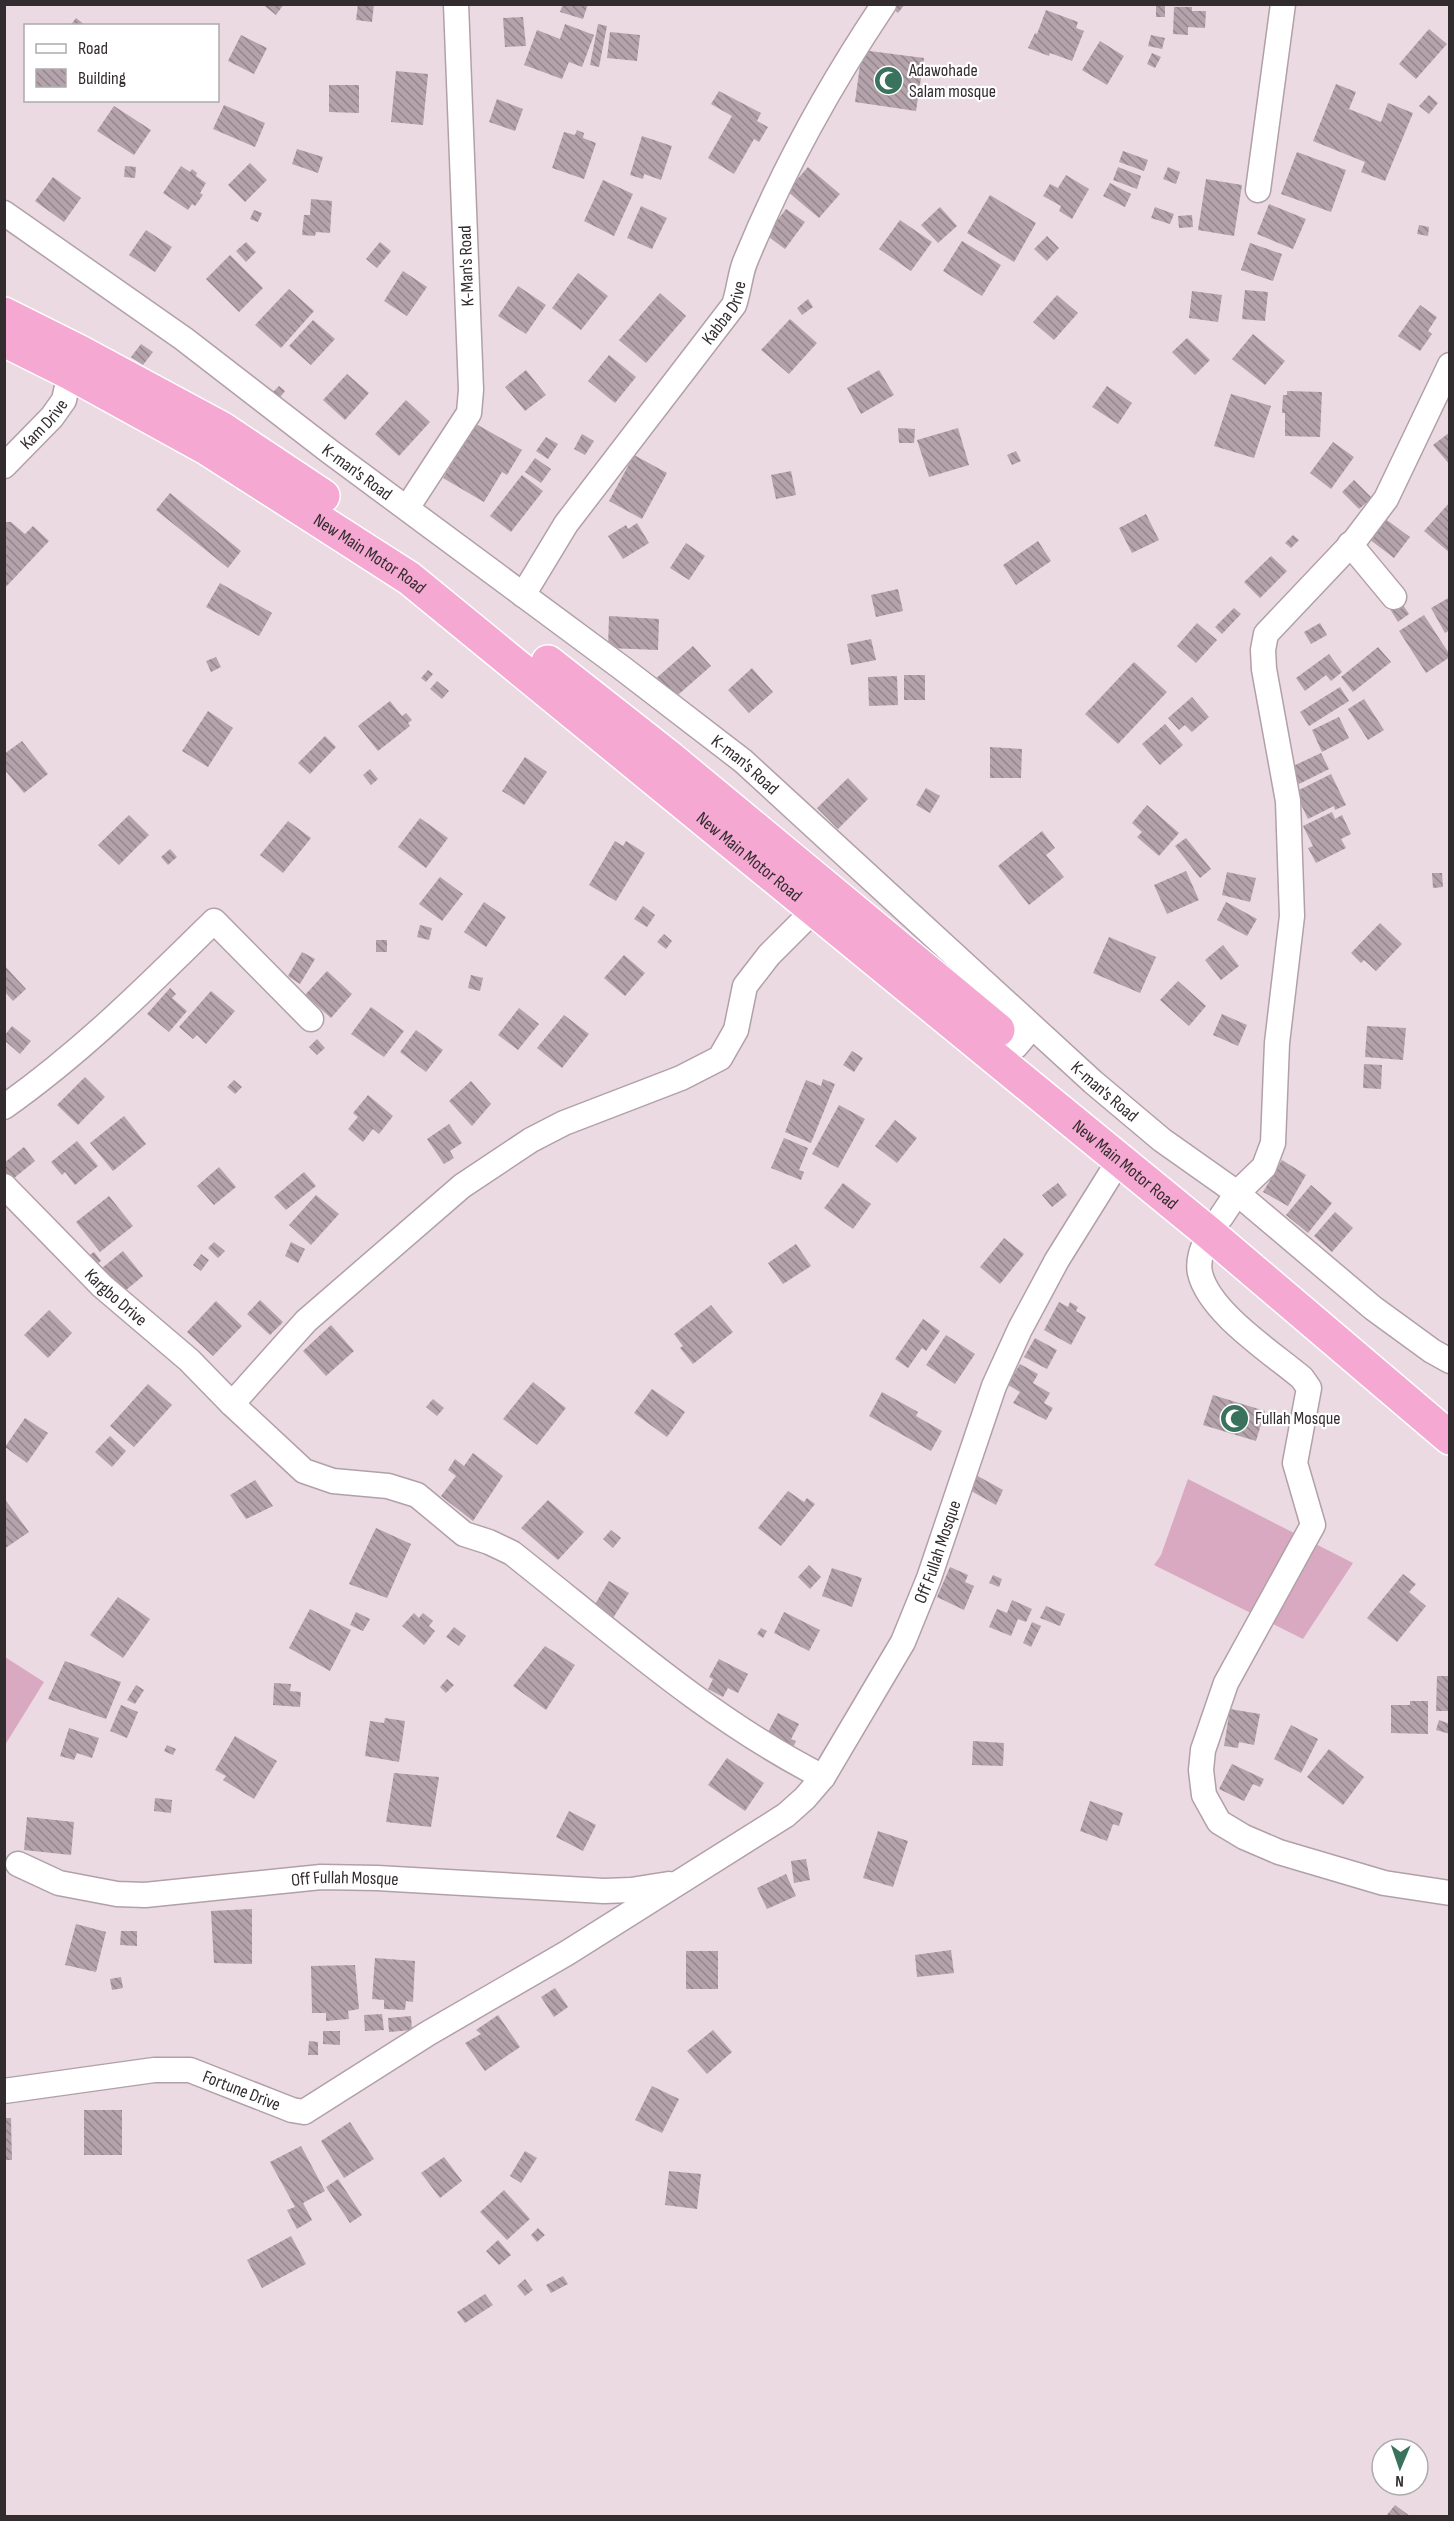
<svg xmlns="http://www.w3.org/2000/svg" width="1454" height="2521" viewBox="0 0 1454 2521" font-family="'Sofia Sans Condensed',sans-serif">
<defs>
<pattern id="building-back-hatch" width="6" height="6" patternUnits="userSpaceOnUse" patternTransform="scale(1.5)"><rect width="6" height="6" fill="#b5a3ac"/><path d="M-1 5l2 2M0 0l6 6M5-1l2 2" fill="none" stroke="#94858c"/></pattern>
</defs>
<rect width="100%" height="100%" fill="#ecdae3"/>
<path fill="#d9a9c2" d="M1188,1479L1353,1563L1303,1639L1154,1565L1161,1555Z
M5,1657L44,1682L5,1745Z"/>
<path fill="url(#building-back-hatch)" d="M262,4H284L276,15Z
M358,4H374L372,22L356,20Z
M563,4H588L583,19L560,12Z
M887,4H905L898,13Z
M1156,4H1165V17H1156Z
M1174,7H1192V11H1206L1205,28L1188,27V35L1173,34Z
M1046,10L1078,22L1076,28L1084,31L1072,61L1050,53L1049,56L1028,48L1035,33L1037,34Z
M523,17L526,46L505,47L503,18Z
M76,18L86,26H70Z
M565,24L594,35L582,67L569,62L562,79L524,65L537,30L560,39Z
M598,24L607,26L599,67L590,65Z
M1429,29L1447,44L1416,79L1399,64Z
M610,32L640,35L637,61L607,58Z
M241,35L267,48L254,74L228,61Z
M1151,35L1165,38L1162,49L1148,46Z
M1100,41L1124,56L1107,85L1082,70Z
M862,50L924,58L916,111L855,102Z
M1152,53L1161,57L1155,68L1147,64Z
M396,71L428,74L423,125L391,122Z
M1336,84L1356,92L1349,109L1381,122L1388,103L1413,113L1385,181L1361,172L1365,162L1313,141Z
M329,85H359V113L329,112Z
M719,91L761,113L757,121L768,127L759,142L754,139L734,174L708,158L732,116L711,104Z
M1429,95L1438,103L1429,114L1419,106Z
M497,99L523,109L515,131L489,122Z
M224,105L265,123L255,147L213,129Z
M114,106L151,130L134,155L97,131Z
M577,130L584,133L583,138L596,143L584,179L552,168L564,132L575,135Z
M642,136L672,146L661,180L644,174L643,179L630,175Z
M297,149L323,157L318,173L292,164Z
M1123,151L1148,160L1144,171L1119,162Z
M1297,152L1346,170L1331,212L1281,194Z
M250,163L267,180L245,202L228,185Z
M125,166L136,167L135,178L124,177Z
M181,166L190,172L192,169L197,173L196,176L206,183L200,193L203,195L195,206L192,204L188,210L163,193Z
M808,167L840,194L819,218L787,191Z
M1118,167L1141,176L1137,189L1113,180Z
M1168,167L1180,172L1176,184L1163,179Z
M1066,175L1089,189L1072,219L1059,211L1061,206L1043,196L1050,184L1058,188Z
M53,177L81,198L64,222L35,201Z
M1206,179L1242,185L1234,236L1198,230Z
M603,180L633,194L614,236L584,221Z
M1110,183L1131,194L1125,207L1103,196Z
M990,195L1036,223L1014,262L967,233Z
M311,199L332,201L330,233L316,232L315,236L302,235L304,215H310Z
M1269,204L1306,219L1293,249L1257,234Z
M641,206L667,218L652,249L627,238Z
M940,207L957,226L938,243L921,225Z
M1155,207L1174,214L1170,224L1151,218Z
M786,209L805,222L785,249L766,235Z
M254,210L262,213L258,222L250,219Z
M1192,215L1193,227L1179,228L1178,216Z
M900,220L932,242L911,271L879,249Z
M1419,225L1429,227L1428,236L1417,234Z
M146,230L172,247L155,272L129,255Z
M1047,236L1059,248L1047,261L1034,249Z
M962,241L1001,265L982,296L943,271Z
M246,242L256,252L246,262L236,251Z
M380,242L391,251L377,268L366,259Z
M1250,243L1282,254L1273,281L1241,270Z
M230,255L263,288L239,312L206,279Z
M403,271L427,287L407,316L384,301Z
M578,273L608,296L581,330L552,308Z
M518,286L546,305L526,334L498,316Z
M289,289L314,311L281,348L255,325Z
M1245,290L1268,292L1265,321L1242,319Z
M1192,291L1222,295L1218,322L1189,318Z
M660,293L686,316L646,363L619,340Z
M1057,295L1078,313L1054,340L1033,322Z
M808,299L813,307L802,315L797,308Z
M1420,305L1437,317L1428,331L1432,334L1420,351L1398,336Z
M790,319L817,343L789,374L761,350Z
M313,320L335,339L311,365L289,346Z
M1253,334L1285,361L1265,385L1232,359Z
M1187,338L1210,360L1195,375L1172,352Z
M141,344L153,352L143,365L131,357Z
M609,355L636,377L615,403L588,381Z
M526,370L546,395L525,411L505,387Z
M879,370L894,395L861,414L847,388Z
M347,374L369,393L345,420L323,400Z
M279,386L285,391L278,400L271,394Z
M1107,386L1132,403L1118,424L1092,407Z
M1287,391L1322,392L1320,437L1285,436V413H1282L1283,395H1287Z
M1231,394L1271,406L1254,458L1214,446Z
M406,400L430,422L399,456L375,434Z
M476,424L522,450L507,475L502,472L484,502L443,478Z
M898,428L915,429L914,443H899Z
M958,428L969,465L929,477L917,440Z
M1450,432V465L1433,445Z
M582,434L594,441L585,455L574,449Z
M546,437L558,444L548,459L536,451Z
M1333,442L1354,457L1331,489L1310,473Z
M1016,451L1021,461L1012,465L1007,455Z
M634,455L667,473L642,519L609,501Z
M535,458L551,469L541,483L525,472Z
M791,471L796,495L776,499L771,475Z
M522,475L543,491L511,532L490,516Z
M1354,480L1372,498L1359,509L1342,492Z
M170,493L241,551L228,568L156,510Z
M1450,502V553L1424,531Z
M1146,514L1159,540L1132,553L1119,528Z
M1380,515L1410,537L1394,558L1365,536Z
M4,522H11L25,534L33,526L49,541L4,589Z
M637,523L649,543L623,559L608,536L626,525L628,529Z
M1293,535L1299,540L1291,548L1285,543Z
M1038,541L1051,561L1016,585L1003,565Z
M686,543L705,556L689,580L670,568Z
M1271,556L1287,571L1260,598L1244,582Z
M220,583L272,613L259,636L206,607Z
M898,589L903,611L876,617L871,595Z
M1450,597V630L1445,633L1431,608Z
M1399,599L1409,614L1398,622L1388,606Z
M1234,608L1241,614L1222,634L1215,627Z
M1424,615L1450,655V657L1426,673L1399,631Z
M609,616L659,619L658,650L608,648Z
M1197,623L1217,640L1196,663L1177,646Z
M1320,623L1327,635L1311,644L1304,632Z
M871,639L876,660L851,665L847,644Z
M693,646L711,666L671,701L653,681Z
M1378,647L1391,662L1353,692L1341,677Z
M1329,654L1342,672L1331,681L1326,675L1305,691L1296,678Z
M216,657L221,667L211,672L206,661Z
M1134,662L1167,692L1118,744L1085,714Z
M752,668L773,692L749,713L728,690Z
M428,670L433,674L426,682L421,678Z
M904,675H925V700H904Z
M897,676L898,705L869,706L868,677Z
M437,681L449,691L442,699L430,689Z
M1340,687L1349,701L1309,726L1300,712Z
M1192,697L1209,717L1192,732L1185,725L1179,730L1168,718Z
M1364,699L1384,730L1368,740L1348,709Z
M390,701L402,716L406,713L412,720L408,723L410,726L378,751L358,726Z
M208,711L233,728L208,767L182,751Z
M1339,717L1349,738L1322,752L1312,730Z
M1165,724L1183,745L1160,765L1142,744Z
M325,736L336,747L310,774L298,763Z
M22,741L48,774L24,793L4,769V754Z
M990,747L1022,749L1021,778H990Z
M1321,753L1329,769L1299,784L1291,767Z
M525,757L547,772L524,805L502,791Z
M370,769L378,779L371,785L363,775Z
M1331,774L1346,805L1335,810L1334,806L1308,819L1295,792Z
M848,778L868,799L838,829L817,808Z
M926,788L940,796L930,813L916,805Z
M1147,805L1179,833L1159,856L1137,837L1142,832L1132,823Z
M1332,812L1335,819L1342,815L1351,834L1341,839L1346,848L1316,863L1308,848L1313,846L1303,826Z
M129,815L149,835L119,865L98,845Z
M420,818L448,838L426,868L398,847Z
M288,821L311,838L283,873L260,855Z
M1042,831L1055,848L1046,855L1064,877L1029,905L998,866Z
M1186,838L1211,869L1200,878L1175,846Z
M615,841L623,846L626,841L645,853L616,901L589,885Z
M170,849L177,857L168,865L161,857Z
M1186,871L1199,900L1167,914L1154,885Z
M1227,872L1256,878L1250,902L1222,895Z
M1432,873H1442L1443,887L1433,888Z
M440,877L463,894L442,921L419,904Z
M484,902L506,917L486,947L464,932Z
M1226,902L1257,919L1247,936L1217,920Z
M643,906L655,915L647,927L634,919Z
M1380,923L1402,944L1376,971L1364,960L1361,963L1351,953Z
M420,925L432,928L429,940L417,937Z
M664,934L672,941L666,949L657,942Z
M1109,937L1156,957L1140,993L1093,973Z
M376,940H387V952H376Z
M1223,945L1239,966L1221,980L1205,960Z
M302,952L315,959L300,984L288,976Z
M624,955L645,973L625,996L604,978Z
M4,965L26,989L13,1001L4,991Z
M327,971L352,994L331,1018L305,995Z
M471,975L483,978L480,991L468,988Z
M1178,981L1206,1006L1189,1026L1160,1000Z
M170,988L176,994L172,998L187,1011L169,1032L147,1014Z
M211,991L235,1011L206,1044L197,1035L193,1039L179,1027Z
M371,1007L404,1031L384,1057L351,1034Z
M519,1008L539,1024L518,1050L498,1035Z
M1222,1014L1247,1025L1238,1046L1213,1035Z
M564,1015L589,1034L562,1068L537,1048Z
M12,1026L31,1041L20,1054L5,1041V1035Z
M1367,1026L1406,1028L1403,1060L1365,1057Z
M416,1030L443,1050L426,1072L400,1052Z
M317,1039L325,1048L317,1055L309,1047Z
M852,1051L863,1058L854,1072L843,1065Z
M1364,1064L1382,1065L1381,1089L1363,1088Z
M85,1077L105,1097L78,1125L57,1105Z
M823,1079L835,1084L811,1143L785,1132L806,1080L821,1086Z
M234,1080L242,1087L235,1094L227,1087Z
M471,1081L491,1104L472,1126L449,1101Z
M368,1095L393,1116L379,1134L373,1129L363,1142L348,1129L358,1117L353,1113Z
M839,1105L865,1119L838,1168L812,1154Z
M124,1116L146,1144L113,1171L90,1143Z
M895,1120L917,1138L897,1163L875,1146Z
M449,1124L462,1143L450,1151L454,1158L444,1164L427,1139Z
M784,1138L808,1148L799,1170L804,1172L801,1180L771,1168Z
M77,1141L98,1166L75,1185L65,1172L62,1175L51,1162Z
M24,1147L35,1161L8,1183L4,1179V1163Z
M1282,1160L1306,1175L1288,1206L1263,1192Z
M219,1167L236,1187L214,1205L197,1186Z
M304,1172L316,1186L286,1210L274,1197Z
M843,1183L871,1204L853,1229L824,1208Z
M1058,1183L1067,1195L1052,1207L1042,1195Z
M1311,1185L1332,1203L1308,1233L1286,1215Z
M316,1195L339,1214L311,1245L289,1225Z
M109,1196L133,1226L100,1252L76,1222Z
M1335,1212L1353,1228L1332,1252L1314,1236Z
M1004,1238L1024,1254L1000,1284L980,1267Z
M214,1242L225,1251L218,1258L208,1248Z
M291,1242L305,1249L298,1263L285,1256Z
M796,1244L811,1266L783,1284L768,1263Z
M123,1251L143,1276L120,1295L97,1272Z
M94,1252L101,1261L91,1268L84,1259Z
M201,1254L209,1260L201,1271L193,1265Z
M260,1300L283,1322L270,1335L247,1314Z
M216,1301L242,1326L213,1356L187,1332Z
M1059,1302L1068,1307L1070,1302L1078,1307L1076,1311L1086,1317L1071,1345L1044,1330Z
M711,1305L733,1332L693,1364L680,1348L683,1346L674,1334Z
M49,1310L72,1333L48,1358L24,1335Z
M923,1319L940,1331L926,1351L922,1348L908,1368L895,1359Z
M331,1325L354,1351L326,1376L303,1351Z
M946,1335L975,1354L955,1384L926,1365Z
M1035,1338L1057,1350L1047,1369L1024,1357Z
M1020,1364L1038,1374L1033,1383L1050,1393L1044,1403L1053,1408L1046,1420L1013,1403L1020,1392L1008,1385Z
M533,1382L566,1408L537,1445L503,1419Z
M148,1384L172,1405L134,1447L110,1426Z
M652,1389L685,1412L667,1437L634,1413Z
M882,1392L918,1412L916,1416L942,1431L931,1451L869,1416Z
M1213,1395L1265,1411L1256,1441L1203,1425Z
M433,1399L444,1408L437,1416L426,1407Z
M25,1418L48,1433L27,1463L5,1447Z
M110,1436L126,1451L112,1467L95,1452Z
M473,1453L503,1476L473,1521L441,1496L456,1476L448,1470L455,1459L464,1466Z
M974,1474L1003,1490L996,1505L966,1488Z
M255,1480L273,1506L246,1519L230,1495Z
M788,1491L804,1502L807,1498L815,1504L781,1546L758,1528Z
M4,1498L29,1532L4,1549Z
M548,1500L584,1532L558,1560L521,1528Z
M376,1528L411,1544L387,1598L349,1584Z
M611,1530L621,1538L613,1548L603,1539Z
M809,1565L821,1577L810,1589L798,1577Z
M950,1567L968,1575L965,1582L974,1586L964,1610L937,1597Z
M832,1568L862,1578L852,1607L822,1596Z
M1403,1574L1416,1584L1409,1592L1426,1606L1397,1642L1367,1618Z
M993,1575L1002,1579L999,1587L989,1583Z
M609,1581L629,1593L613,1618L594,1606Z
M118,1597L150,1619L123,1658L90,1635Z
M1012,1600L1032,1609L1026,1622L1018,1619L1011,1636L989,1627L997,1609L1007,1613Z
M1046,1606L1065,1614L1060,1626L1040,1618Z
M310,1609L351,1630L330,1671L289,1648Z
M356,1612L370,1619L363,1631L350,1625Z
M784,1612L820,1630L809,1651L774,1633Z
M414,1613L419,1618L423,1613L433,1621L429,1626L435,1631L424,1645L402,1626Z
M1032,1622L1041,1626L1031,1647L1023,1643Z
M454,1627L466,1636L459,1646L446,1637Z
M761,1628L767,1631L763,1638L757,1634Z
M545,1646L575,1665L546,1710L513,1686Z
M719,1659L748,1674L738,1693L728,1688L723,1697L708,1689L713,1679L709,1677Z
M65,1661L121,1682L106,1719L48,1699Z
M1437,1676H1450V1711H1436Z
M447,1679L454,1685L446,1693L440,1687Z
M274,1683L291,1684L290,1691L301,1692L300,1707L273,1705Z
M136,1685L144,1690L135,1704L127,1700Z
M1410,1701H1428V1734L1391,1733V1705H1410Z
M121,1705L138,1712L127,1738L110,1731Z
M1230,1709L1260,1714L1254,1745L1239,1742L1238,1748L1224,1746Z
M778,1713L799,1724L791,1739L796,1741L792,1750L766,1736Z
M385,1718L405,1721L399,1762L365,1756L370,1721L384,1723Z
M1439,1720L1450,1724V1734L1436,1730Z
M1291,1725L1318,1739L1301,1773L1274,1759Z
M69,1728L99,1738L92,1758L77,1753L74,1760L60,1756Z
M235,1736L277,1761L254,1799L223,1780L226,1776L215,1770Z
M973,1741L1004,1743L1003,1766L972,1765Z
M167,1745L176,1749L173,1755L164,1751Z
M1329,1749L1364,1777L1343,1805L1307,1777Z
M727,1758L764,1783L745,1811L708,1785Z
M1232,1764L1264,1779L1260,1787L1253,1784L1244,1801L1219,1789Z
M394,1773L439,1777L431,1827L386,1822Z
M155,1798L172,1800L171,1813L154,1811Z
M1090,1801L1123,1813L1119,1826L1113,1824L1107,1841L1080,1831Z
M569,1811L596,1825L583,1851L556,1837Z
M27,1817L74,1822L71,1855L24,1850Z
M878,1831L908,1841L893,1887L863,1878Z
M806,1859L810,1880L794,1883L791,1861Z
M786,1874L796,1896L767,1909L757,1888Z
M252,1909V1964L214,1963L211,1911Z
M76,1924L106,1932L96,1972L65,1965Z
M121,1931H137V1946L120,1945Z
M951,1950L954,1973L917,1977L915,1955Z
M686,1951H718V1989H686Z
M375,1958L415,1961L413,2002L406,2001L405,2010L384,2009V2000L372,1999Z
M355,1965L359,2009L348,2011L349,2019L326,2021V2013H312L311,1966Z
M121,1977L123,1988L112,1990L110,1979Z
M555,1988L568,2007L554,2017L541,1997Z
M382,2014L384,2030L365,2031L364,2015Z
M498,2015L520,2047L485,2071L465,2043L481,2034L476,2030Z
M411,2016L412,2030L389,2032L388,2018Z
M713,2030L732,2052L707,2074L687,2051Z
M323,2031H340V2045L323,2044Z
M309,2041L318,2042V2055H308Z
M652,2086L679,2099L662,2133L635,2120Z
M84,2110H122V2155H84Z
M4,2118H11L12,2160H4Z
M350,2122L374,2159L344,2178L321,2141Z
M301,2146L325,2191L303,2203L312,2220L297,2229L287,2210L295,2207L270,2162Z
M525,2151L537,2158L521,2183L510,2176Z
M444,2157L462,2181L440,2198L421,2173Z
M669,2171L701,2174L697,2209L665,2205Z
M338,2179L362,2215L350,2223L326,2187Z
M504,2190L530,2219L507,2240L480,2212Z
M538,2228L545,2235L537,2242L531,2235Z
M291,2236L306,2264L262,2288L247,2260Z
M498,2240L511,2255L499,2265L486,2251Z
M563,2276L568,2284L551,2293L546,2285Z
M525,2279L533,2290L525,2296L517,2286Z
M485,2294L493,2305L465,2323L457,2312Z
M1395,2505L1410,2516H1386Z"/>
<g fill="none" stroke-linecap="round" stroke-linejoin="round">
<defs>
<g id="minor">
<path d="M1258,190L1283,4"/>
<path id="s1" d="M4,213L184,339L329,451L622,668L743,761L1093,1082L1162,1140L1237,1193L1373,1308L1432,1351L1450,1361"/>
<path id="s2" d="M4,466L52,417L64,400L70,373"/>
<path d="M407,508L469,413L471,390L456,4"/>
<path d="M1350,544L1394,597"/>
<path id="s3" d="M523,595L566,524L734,305C739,291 740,274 745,262C782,171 829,86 884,4"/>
<path d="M1016,1046L1032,1027"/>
<path d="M4,1107C82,1052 147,987 214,921L311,1019"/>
<path id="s4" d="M4,1186L102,1286L189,1360L232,1404L304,1471L333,1481L388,1486L417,1495L464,1534L489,1542L512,1553C611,1631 710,1720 823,1777"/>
<path d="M1221,1217L1237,1193L1264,1167L1273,1143L1277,1043L1292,916L1288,801L1264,669L1263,650L1266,634L1355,540L1386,499L1450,365"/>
<path d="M1209,1233C1204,1245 1197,1259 1200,1273C1209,1312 1271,1352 1302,1378L1309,1388L1295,1463L1313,1525L1226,1683L1203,1750L1201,1770L1204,1795L1219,1822L1244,1837L1279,1852L1384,1883L1450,1893"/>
<path d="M232,1404L306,1321L462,1186L531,1140L564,1123L681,1078L720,1058L736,1030L745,986L769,955L814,910"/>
<path id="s5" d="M18,1864L59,1883L117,1894L145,1895L321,1877L377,1878L604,1891L631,1890L669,1884"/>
<path id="s6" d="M4,2091L154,2070H190L292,2110L304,2112L427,2034L567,1953L786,1815L805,1798L823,1777L903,1642L929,1578L994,1386L1020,1329L1057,1260L1120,1159"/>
</g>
<g id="trunk">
<path d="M4,314L80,352L221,428L323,496"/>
<path id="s7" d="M4,340L70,373L208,449L409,578L1209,1233L1450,1438"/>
<path d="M548,662L670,758L998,1030"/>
</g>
</defs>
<use href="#minor" stroke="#b2a0a9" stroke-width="27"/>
<use href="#trunk" stroke="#fff" stroke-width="36"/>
<use href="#minor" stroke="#fff" stroke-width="24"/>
<use href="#trunk" stroke="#f4a8d2" stroke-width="33"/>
</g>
<defs>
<symbol id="mosque-disc" viewBox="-11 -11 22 22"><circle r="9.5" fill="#39735d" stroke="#fff"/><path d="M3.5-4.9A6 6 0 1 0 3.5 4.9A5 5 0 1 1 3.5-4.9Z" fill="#fff"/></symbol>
</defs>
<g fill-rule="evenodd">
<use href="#mosque-disc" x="872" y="64" width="33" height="33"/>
<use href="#mosque-disc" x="1218" y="1402" width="33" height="33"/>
</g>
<g text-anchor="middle" stroke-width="4.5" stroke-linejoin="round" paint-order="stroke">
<g font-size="18" fill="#332c2f" stroke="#fff" text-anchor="start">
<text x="909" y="76">Adawohade<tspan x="909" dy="21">Salam mosque</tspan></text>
<text x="1255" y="1424">Fullah Mosque</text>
</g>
<g font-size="18" fill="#332c2f" stroke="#fff">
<text transform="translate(466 266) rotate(-92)" y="6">K-Man's Road</text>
<text dy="6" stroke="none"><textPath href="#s3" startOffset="348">Kabba Drive</textPath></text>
<text dy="6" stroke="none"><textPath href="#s2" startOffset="58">Kam Drive</textPath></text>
<text dy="6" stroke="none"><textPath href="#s1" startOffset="438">K-man's Road</textPath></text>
<text dy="6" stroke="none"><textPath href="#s7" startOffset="424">New Main Motor Road</textPath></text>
<text dy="6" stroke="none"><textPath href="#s1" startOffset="924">K-man's Road</textPath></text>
<text dy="6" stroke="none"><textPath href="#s7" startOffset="910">New Main Motor Road</textPath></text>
<text dy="6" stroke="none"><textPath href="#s1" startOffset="1410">K-man's Road</textPath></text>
<text dy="6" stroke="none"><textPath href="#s7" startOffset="1396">New Main Motor Road</textPath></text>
<text dy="6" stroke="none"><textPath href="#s4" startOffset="158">Kargbo Drive</textPath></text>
<text dy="6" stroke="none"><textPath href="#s6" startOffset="1182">Off Fullah Mosque</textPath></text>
<text dy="6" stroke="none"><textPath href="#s5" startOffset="333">Off Fullah Mosque</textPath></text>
<text dy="6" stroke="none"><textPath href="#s6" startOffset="243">Fortune Drive</textPath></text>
</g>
</g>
<rect width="1454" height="2521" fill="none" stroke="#332c2f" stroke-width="12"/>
<rect x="24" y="24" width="195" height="78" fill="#ffffff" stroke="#adabac" stroke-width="1.5"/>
<rect x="36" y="44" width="30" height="9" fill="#ffffff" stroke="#adabac" stroke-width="1.5"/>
<text x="78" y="54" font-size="18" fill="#332c2f">Road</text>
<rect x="36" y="69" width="30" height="18" fill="url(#building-back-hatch)" stroke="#adabac" stroke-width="1.5"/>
<text x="78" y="84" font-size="18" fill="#332c2f">Building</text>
<g transform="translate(1400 2467) rotate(182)"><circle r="28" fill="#ffffff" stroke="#adabac" stroke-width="1.5"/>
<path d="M0-4.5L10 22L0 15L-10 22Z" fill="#39735d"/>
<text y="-9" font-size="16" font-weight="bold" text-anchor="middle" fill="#332c2f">N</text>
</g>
</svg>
